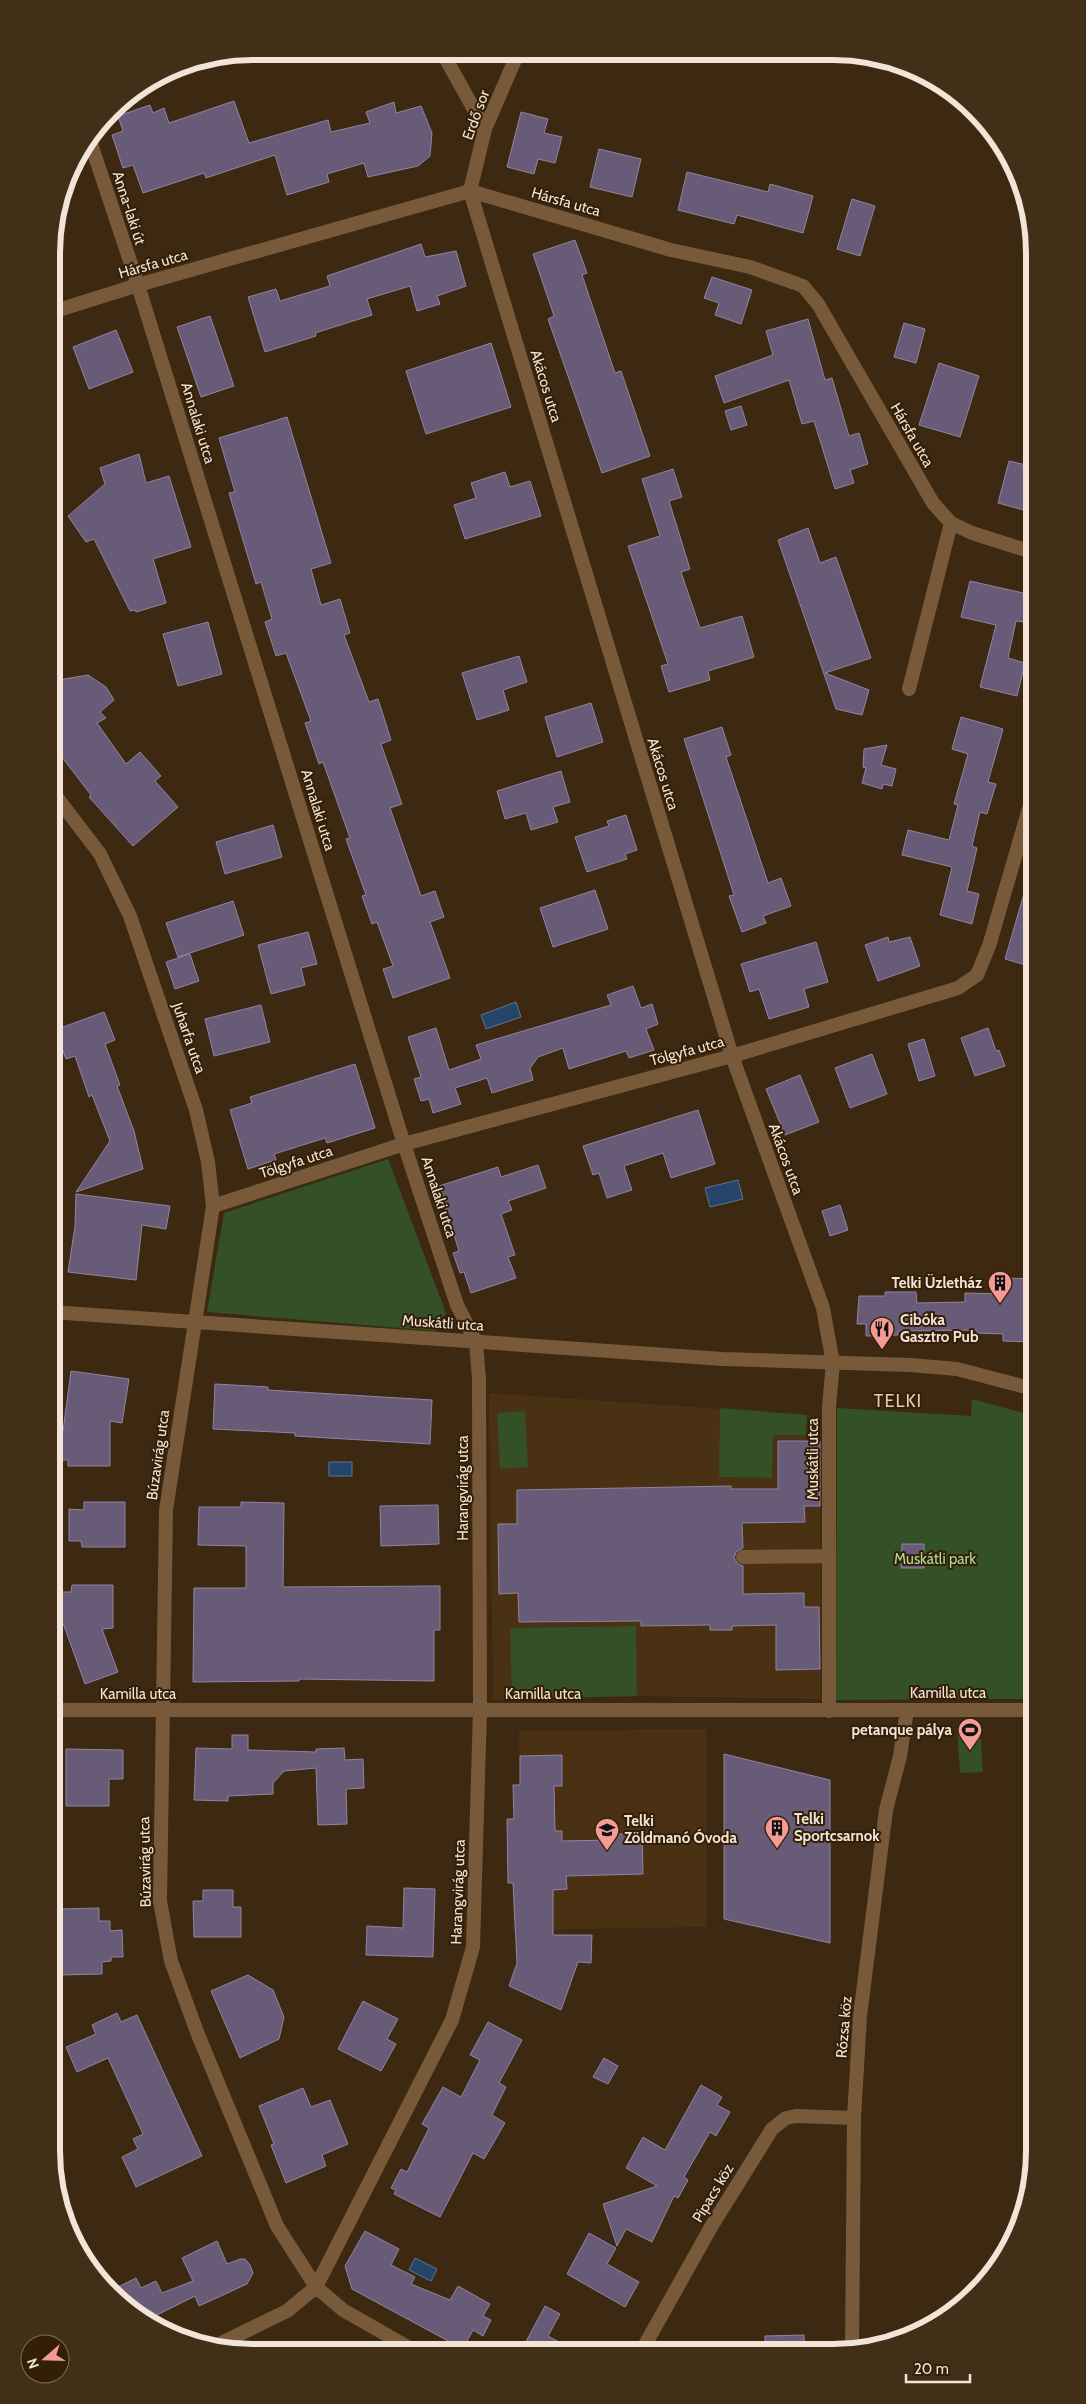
<svg xmlns="http://www.w3.org/2000/svg" width="1086" height="2404" viewBox="0 0 1086 2404" font-family="Cabin,sans-serif">
<rect width="100%" height="100%" fill="#3d2911"/>
<path fill="#4a3113" d="M489,1393L807,1415L806,1441H820L821,1699L637,1696L493,1700Z
M706,1729V1927L513,1930V1883H508L507,1819H514L513,1785H520L519,1731Z"/>
<path fill="#335027" d="M388,1159L446,1313L436,1331L207,1312L224,1213Z
M972,1399L1027,1414L1034,1420V1699L836,1700L837,1408L971,1416Z
M720,1408L807,1415L806,1435H773L772,1478L719,1477Z
M525,1411L528,1467L500,1469L497,1413Z
M636,1626L637,1696L512,1699L510,1628Z
M980,1728L983,1772L960,1773L957,1729Z"/>
<path fill="#25446a" stroke="#62748b" d="M516,1002L521,1017L486,1029L481,1015Z
M738,1180L743,1199L710,1207L705,1188Z
M329,1462H352V1476H329Z
M415,2258L437,2269L431,2281L409,2270Z"/>
<path fill="#685b78" stroke="#9184a3" d="M234,101L249,143L328,120L331,132L370,123L366,112L394,102L396,113L421,106L432,133L430,156L418,166L368,177L364,163L327,174L329,182L287,195L275,155L206,178L204,173L143,193L133,165L123,168L112,135L123,131L118,116L150,105L153,113L164,108L169,123Z
M521,112L548,119L544,133L562,137L555,163L538,159L534,174L507,167Z
M599,149L641,159L632,197L590,187Z
M687,172L768,192L770,184L813,196L803,233L737,215L734,224L678,210Z
M852,199L875,206L860,256L837,249Z
M575,240L587,273L582,275L615,373L621,371L650,456L602,473L548,319L554,316L533,254Z
M421,244L425,257L456,251L466,286L437,296L440,304L417,311L410,286L367,299L372,315L315,333L316,336L265,352L248,297L276,289L280,301L330,286L327,276Z
M712,277L752,290L741,324L715,315L719,303L704,298Z
M210,316L234,386L201,397L177,327Z
M808,319L825,380L832,378L849,436L859,433L868,464L850,470L854,483L835,489L814,421L802,424L789,380L724,403L715,376L773,355L766,331Z
M904,323L925,329L916,363L894,357Z
M116,330L133,372L89,389L73,347Z
M491,343L511,407L426,434L406,371Z
M939,363L979,376L960,437L919,425Z
M741,406L747,425L731,430L725,411Z
M287,417L331,563L311,569L321,605L340,599L350,633L344,635L369,702L378,699L391,740L381,744L402,804L390,808L421,896L435,891L444,917L430,922L450,978L393,998L383,969L393,966L377,922L372,924L362,896L366,895L346,839L350,838L323,762L319,764L305,723L311,721L286,653L276,656L265,622L272,619L261,582L256,584L229,493L235,492L219,438Z
M139,454L146,483L169,476L191,547L153,559L166,603L136,612L135,610L130,611L94,539L86,542L68,516L105,484L100,468Z
M1009,461L1035,467V513L998,503Z
M673,469L682,497L669,501L690,569L681,572L700,628L742,616L754,657L708,671L710,680L669,692L661,666L668,664L628,546L660,536L642,479Z
M505,472L510,487L530,481L541,516L465,539L454,505L476,498L471,483Z
M808,528L820,563L836,557L871,658L825,673L869,690L862,715L836,709L778,540Z
M970,581L1032,595L1026,622L1016,621L1008,658L1025,663L1017,696L980,687L996,625L961,617Z
M208,622L222,674L178,686L163,634Z
M519,656L527,682L503,690L509,710L477,720L462,673Z
M88,675L106,687L114,700L100,712L106,718L97,723L126,764L140,752L161,776L155,781L178,807L133,846L89,797L91,795L52,744V689L64,679Z
M591,703L603,742L557,757L545,717Z
M961,717L1003,729L988,782L996,784L987,814L980,812L972,846L977,848L967,891L979,894L972,924L940,915L952,867L902,855L908,830L949,840L958,805L954,804L968,754L952,749Z
M722,727L731,755L726,757L768,883L781,878L791,906L763,916L766,923L742,932L729,896L734,895L684,739Z
M887,745L881,765L896,769L892,786L883,784L882,789L862,783L866,768L863,767L864,749Z
M561,771L570,802L553,807L558,822L531,830L526,813L505,819L497,791Z
M626,815L637,850L625,854L627,859L587,872L575,837L609,826L607,821Z
M273,825L282,857L225,874L216,842Z
M1030,873L1035,874V935L1026,965L1005,959Z
M595,890L608,929L553,947L540,908Z
M233,901L244,935L178,957L166,923Z
M308,932L317,964L301,968L305,985L271,994L258,945Z
M888,937L889,942L910,937L920,966L878,981L865,945Z
M816,942L828,982L804,989L809,1007L769,1019L759,989L750,992L741,964Z
M190,954L199,981L175,989L166,962Z
M633,986L641,1008L652,1004L658,1024L646,1029L654,1050L629,1058L626,1051L569,1069L563,1048L538,1057L530,1068L533,1080L492,1093L487,1078L455,1088L461,1104L433,1113L429,1099L421,1101L414,1079L421,1077L408,1037L436,1028L449,1070L481,1059L476,1045L611,1005L607,995Z
M261,1005L270,1042L214,1056L205,1019Z
M104,1012L115,1040L105,1044L120,1085L117,1086L134,1131L143,1169L76,1192L110,1141L92,1095L89,1097L75,1056L66,1059L55,1030Z
M988,1028L996,1051L999,1050L1005,1066L975,1076L961,1038Z
M924,1039L935,1076L919,1081L908,1044Z
M872,1054L887,1094L850,1108L835,1068Z
M355,1064L375,1128L327,1143L325,1138L274,1154L276,1160L248,1169L230,1110L252,1103L250,1097Z
M800,1075L819,1122L785,1135L766,1089Z
M698,1110L715,1164L671,1178L663,1153L624,1166L632,1190L607,1198L599,1173L593,1175L583,1146Z
M538,1165L546,1188L508,1201L512,1210L501,1214L515,1255L508,1257L516,1278L471,1293L464,1272L460,1273L453,1253L459,1251L439,1186L498,1167L501,1177Z
M76,1194L170,1206L166,1229L142,1225L136,1280L68,1272L75,1226Z
M840,1205L848,1230L830,1236L822,1211Z
M1005,1278L1034,1279V1342L1003,1341V1334L977,1333V1330L898,1331V1335L866,1336V1324H857L859,1296H885V1292H916L917,1303L965,1302V1293L1004,1294Z
M71,1371L129,1379L122,1423L110,1421V1466H68V1460H51V1431H63Z
M215,1384L268,1387V1390L432,1400L430,1444L295,1436V1433L213,1429Z
M778,1441H820V1506H804L805,1522L742,1523L743,1548L736,1552L734,1558L738,1564L743,1566V1594L804,1593V1607H819L820,1669L776,1670V1625L732,1626V1630H710V1625L641,1626V1621L519,1622L518,1593L499,1594L498,1524H517V1490L731,1486V1489H778Z
M84,1502H125V1547H82L81,1541H69V1509L84,1510Z
M241,1502L284,1503L283,1587L440,1586V1630H434V1681L299,1679V1681L193,1682L194,1588H246V1546L198,1545L199,1507H241Z
M438,1505L439,1544L381,1546L380,1506Z
M902,1544H924V1568H901Z
M72,1585H113V1628L102,1629L118,1672L85,1684L63,1623H57V1592H71Z
M232,1735H248V1750L316,1752V1749L344,1748L345,1760L363,1759L364,1788L346,1789L347,1824L318,1825L316,1768L284,1771L273,1783V1794L228,1796V1801L194,1800L196,1748L232,1749Z
M66,1749L123,1750V1779H109V1806H66Z
M724,1754L830,1780V1943L724,1919Z
M562,1755V1786H554L555,1831H562V1841L613,1840L612,1834H642L643,1874L566,1876L567,1889L553,1890V1935H592L591,1963L578,1962L561,2010L509,1986L517,1963L513,1883H508L507,1819H514L513,1785H520V1756Z
M404,1888L435,1889L433,1957L366,1955L367,1926L403,1928Z
M203,1890H233V1907H241V1937H194L193,1901H203Z
M99,1908V1921H110V1931L122,1930L123,1957H111V1961L102,1962V1974L59,1975L54,1920H59V1909Z
M248,1975L273,1990L284,2017L279,2039L240,2058L211,1991Z
M363,2001L398,2019L387,2039L396,2044L381,2071L338,2049Z
M117,2013L121,2022L137,2015L202,2156L136,2187L122,2157L138,2149L133,2139L143,2134L108,2058L77,2072L66,2047L96,2034L92,2025Z
M488,2022L522,2040L499,2083L506,2087L492,2115L505,2123L484,2159L473,2153L440,2217L394,2194L396,2190L391,2188L401,2169L407,2172L429,2128L422,2124L443,2087L461,2097L480,2060L470,2055Z
M604,2058L618,2066L608,2084L593,2077Z
M701,2085L722,2097L717,2105L730,2112L716,2136L710,2132L684,2177L688,2180L678,2198L674,2196L652,2242L626,2229L617,2246L603,2204L657,2186L626,2168L643,2137L665,2150Z
M303,2088L311,2107L330,2100L348,2144L322,2155L326,2166L286,2183L271,2145L274,2144L259,2106Z
M365,2231L399,2249L391,2265L415,2277L411,2284L450,2300L458,2286L490,2304L483,2316L491,2320L483,2336L473,2330L463,2349L352,2289L345,2266Z
M589,2233L616,2248L607,2264L639,2282L625,2307L567,2274Z
M217,2241L227,2264L240,2259H245L250,2265L253,2273L247,2284L199,2306L195,2296L147,2320L120,2302L110,2291L136,2278L141,2288L156,2281L162,2293L193,2281L182,2258Z
M545,2306L560,2314L548,2336L575,2351H521Z
M804,2335L805,2353L765,2352V2336Z"/>
<g fill="none" stroke-linecap="round" stroke-linejoin="round">
<path stroke="#785a3b" stroke-width="14" d="M743,1557L828,1556
M829,1711V1407L833,1363"/>
<path stroke="#785a3b" stroke-width="14" d="M442,52L485,129
M90,141L138,285L404,1144L457,1305L476,1342L479,1379L480,1710L473,1947L452,2020L316,2287L287,2311L211,2348
M470,191L732,1056L823,1308L833,1363
M470,191L485,129L518,53
M52,312L138,285L470,191L671,250L750,267L803,286L818,304L933,503L951,523L972,533L1035,553
M909,689L951,523
M52,791L100,854L130,916L196,1110L208,1162L213,1206L166,1510L160,1901L171,1961L197,2032L277,2226L316,2287L343,2310L413,2350
M213,1206L404,1144L732,1056L958,988L977,975L989,946L1035,788
M51,1312L723,1359L910,1365L957,1369L1026,1387H1034
M51,1710H1034
M852,2350L854,2118L860,2016L886,1810L900,1756L907,1710
M641,2352L711,2227L772,2129L786,2118L796,2116L854,2118"/>
</g>
<defs>
<symbol id="building-pin" viewBox="-11 -11 22 30"><path d="M0 17L-7.5 6A9.5 9.5 0 1 1 7.5 6Z" fill="#f59b96" stroke="#331f07"/><path d="M-4-6H4V6H1V3H-1V6H-4ZM-2.5-4.3h1.7v1.8h-1.7ZM.8-4.3h1.7v1.8H.8ZM-2.5-1h1.7V.8h-1.7ZM.8-1h1.7V.8H.8Z" fill="#111"/></symbol>
<symbol id="restaurant-pin" viewBox="-11 -11 22 30"><path d="M0 17L-7.5 6A9.5 9.5 0 1 1 7.5 6Z" fill="#f59b96" stroke="#331f07"/><path d="M-5-6h1v4h1v-4h1v4h1v-4h1v5L-1.5 .5V6h-2V.5L-5-1ZM5-6V6H3V1.5H1.5Q1.5-4 5-6Z" fill="#111"/></symbol>
<symbol id="stadium-pin" viewBox="-11 -11 22 30"><path d="M0 17L-7.5 6A9.5 9.5 0 1 1 7.5 6Z" fill="#f59b96" stroke="#331f07"/><path d="M0-5a6.5 5 0 1 0 0 10a6.5 5 0 1 0 0-10ZM-3.5-1.8h7v3.6h-7Z" fill="#111"/></symbol>
<symbol id="school-pin" viewBox="-11 -11 22 30"><path d="M0 17L-7.5 6A9.5 9.5 0 1 1 7.5 6Z" fill="#f59b96" stroke="#331f07"/><path d="M0-5L7-2L0 1L-7-2ZM-4 1L0 2.5L4 1V4Q0 6-4 4Z" fill="#111"/></symbol>
</defs>
<g fill-rule="evenodd">
<use href="#building-pin" x="986" y="1269" width="28" height="38"/>
<use href="#restaurant-pin" x="868" y="1315" width="28" height="38"/>
<use href="#stadium-pin" x="956" y="1716" width="28" height="38"/>
<use href="#building-pin" x="763" y="1814" width="28" height="38"/>
<use href="#school-pin" x="593" y="1816" width="28" height="38"/>
</g>
<g text-anchor="middle" stroke-width="4" stroke-linejoin="round" paint-order="stroke">
<g font-size="15" fill="#f2e4d7" stroke="#331f07">
<text transform="translate(476 115) rotate(-70)" y="5">Erdő sor</text>
<text transform="translate(566 202) rotate(16)" y="5">Hársfa utca</text>
<text transform="translate(129 208) rotate(72)" y="5">Anna-laki út</text>
<text transform="translate(153 264) rotate(-16)" y="5">Hársfa utca</text>
<text transform="translate(546 386) rotate(73)" y="5">Akácos utca</text>
<text transform="translate(198 423) rotate(73)" y="5">Annalaki utca</text>
<text transform="translate(912 435) rotate(60)" y="5">Hársfa utca</text>
<text transform="translate(663 774) rotate(73)" y="5">Akácos utca</text>
<text transform="translate(318 810) rotate(73)" y="5">Annalaki utca</text>
<text transform="translate(189 1038) rotate(71)" y="5">Juharfa utca</text>
<text transform="translate(687 1051) rotate(-15)" y="5">Tölgyfa utca</text>
<text transform="translate(786 1159) rotate(70)" y="5">Akácos utca</text>
<text transform="translate(296 1162) rotate(-18)" y="5">Tölgyfa utca</text>
<text transform="translate(439 1197) rotate(72)" y="5">Annalaki utca</text>
<text transform="translate(443 1323) rotate(4)" y="5">Muskátli utca</text>
<text transform="translate(158 1455) rotate(-82)" y="5">Búzavirág utca</text>
<text transform="translate(813 1459) rotate(-90)" y="5">Muskátli utca</text>
<text transform="translate(463 1488) rotate(-90)" y="5">Harangvirág utca</text>
<text x="948" y="1698">Kamilla utca</text>
<text x="138" y="1699">Kamilla utca</text>
<text x="543" y="1699">Kamilla utca</text>
<text transform="translate(145 1862) rotate(-91)" y="5">Búzavirág utca</text>
<text transform="translate(458 1892) rotate(-88)" y="5">Harangvirág utca</text>
<text transform="translate(844 2027) rotate(-85)" y="5">Rózsa köz</text>
<text transform="translate(713 2193) rotate(-59)" y="5">Pipacs köz</text>
</g>
<g font-size="15" font-weight="bold" fill="#f2e4d7" stroke="#331f07" text-anchor="start">
<text x="982" y="1288" text-anchor="end">Telki Üzletház</text>
<text x="900" y="1325">Cibóka<tspan x="900" dy="17">Gasztro Pub</tspan></text>
<text x="952" y="1735" text-anchor="end">petanque pálya</text>
<text x="794" y="1824">Telki<tspan x="794" dy="17">Sportcsarnok</tspan></text>
<text x="624" y="1826">Telki<tspan x="624" dy="17">Zöldmanó Óvoda</tspan></text>
</g>
<g font-size="15" fill="#a9db97" stroke="#331f07">
<text x="935" y="1564">Muskátli park</text>
</g>
<g font-size="18" letter-spacing="1" fill="#e6cbb0" stroke="#331f07">
<text x="898" y="1407">TELKI</text>
</g>
</g>
<path d="M0 0H1086V2404H0ZM253 60H833A193 193 0 0 1 1026 253V2151A193 193 0 0 1 833 2344H253A193 193 0 0 1 60 2151V253A193 193 0 0 1 253 60Z" fill="#422f18" fill-rule="evenodd"/>
<path fill="none" stroke="#f2e4d7" stroke-width="6" d="M253 60H833A193 193 0 0 1 1026 253V2151A193 193 0 0 1 833 2344H253A193 193 0 0 1 60 2151V253A193 193 0 0 1 253 60Z"/>
<g transform="translate(45 2359) rotate(250)"><circle r="24" fill="#331f07" stroke="#7f6e5a"/>
<path d="M0-4L9 19L0 12L-9 19Z" fill="#f59b96"/>
<text y="-8" font-size="14" font-weight="bold" text-anchor="middle" fill="#f2e4d7">N</text>
</g>
<path d="M906 2374v8h64v-8" fill="none" stroke="#f2e4d7" stroke-width="2.5"/>
<text x="914" y="2374" font-size="15" fill="#f2e4d7" stroke="#331f07" stroke-width="4" paint-order="stroke">20 m</text>
</svg>
